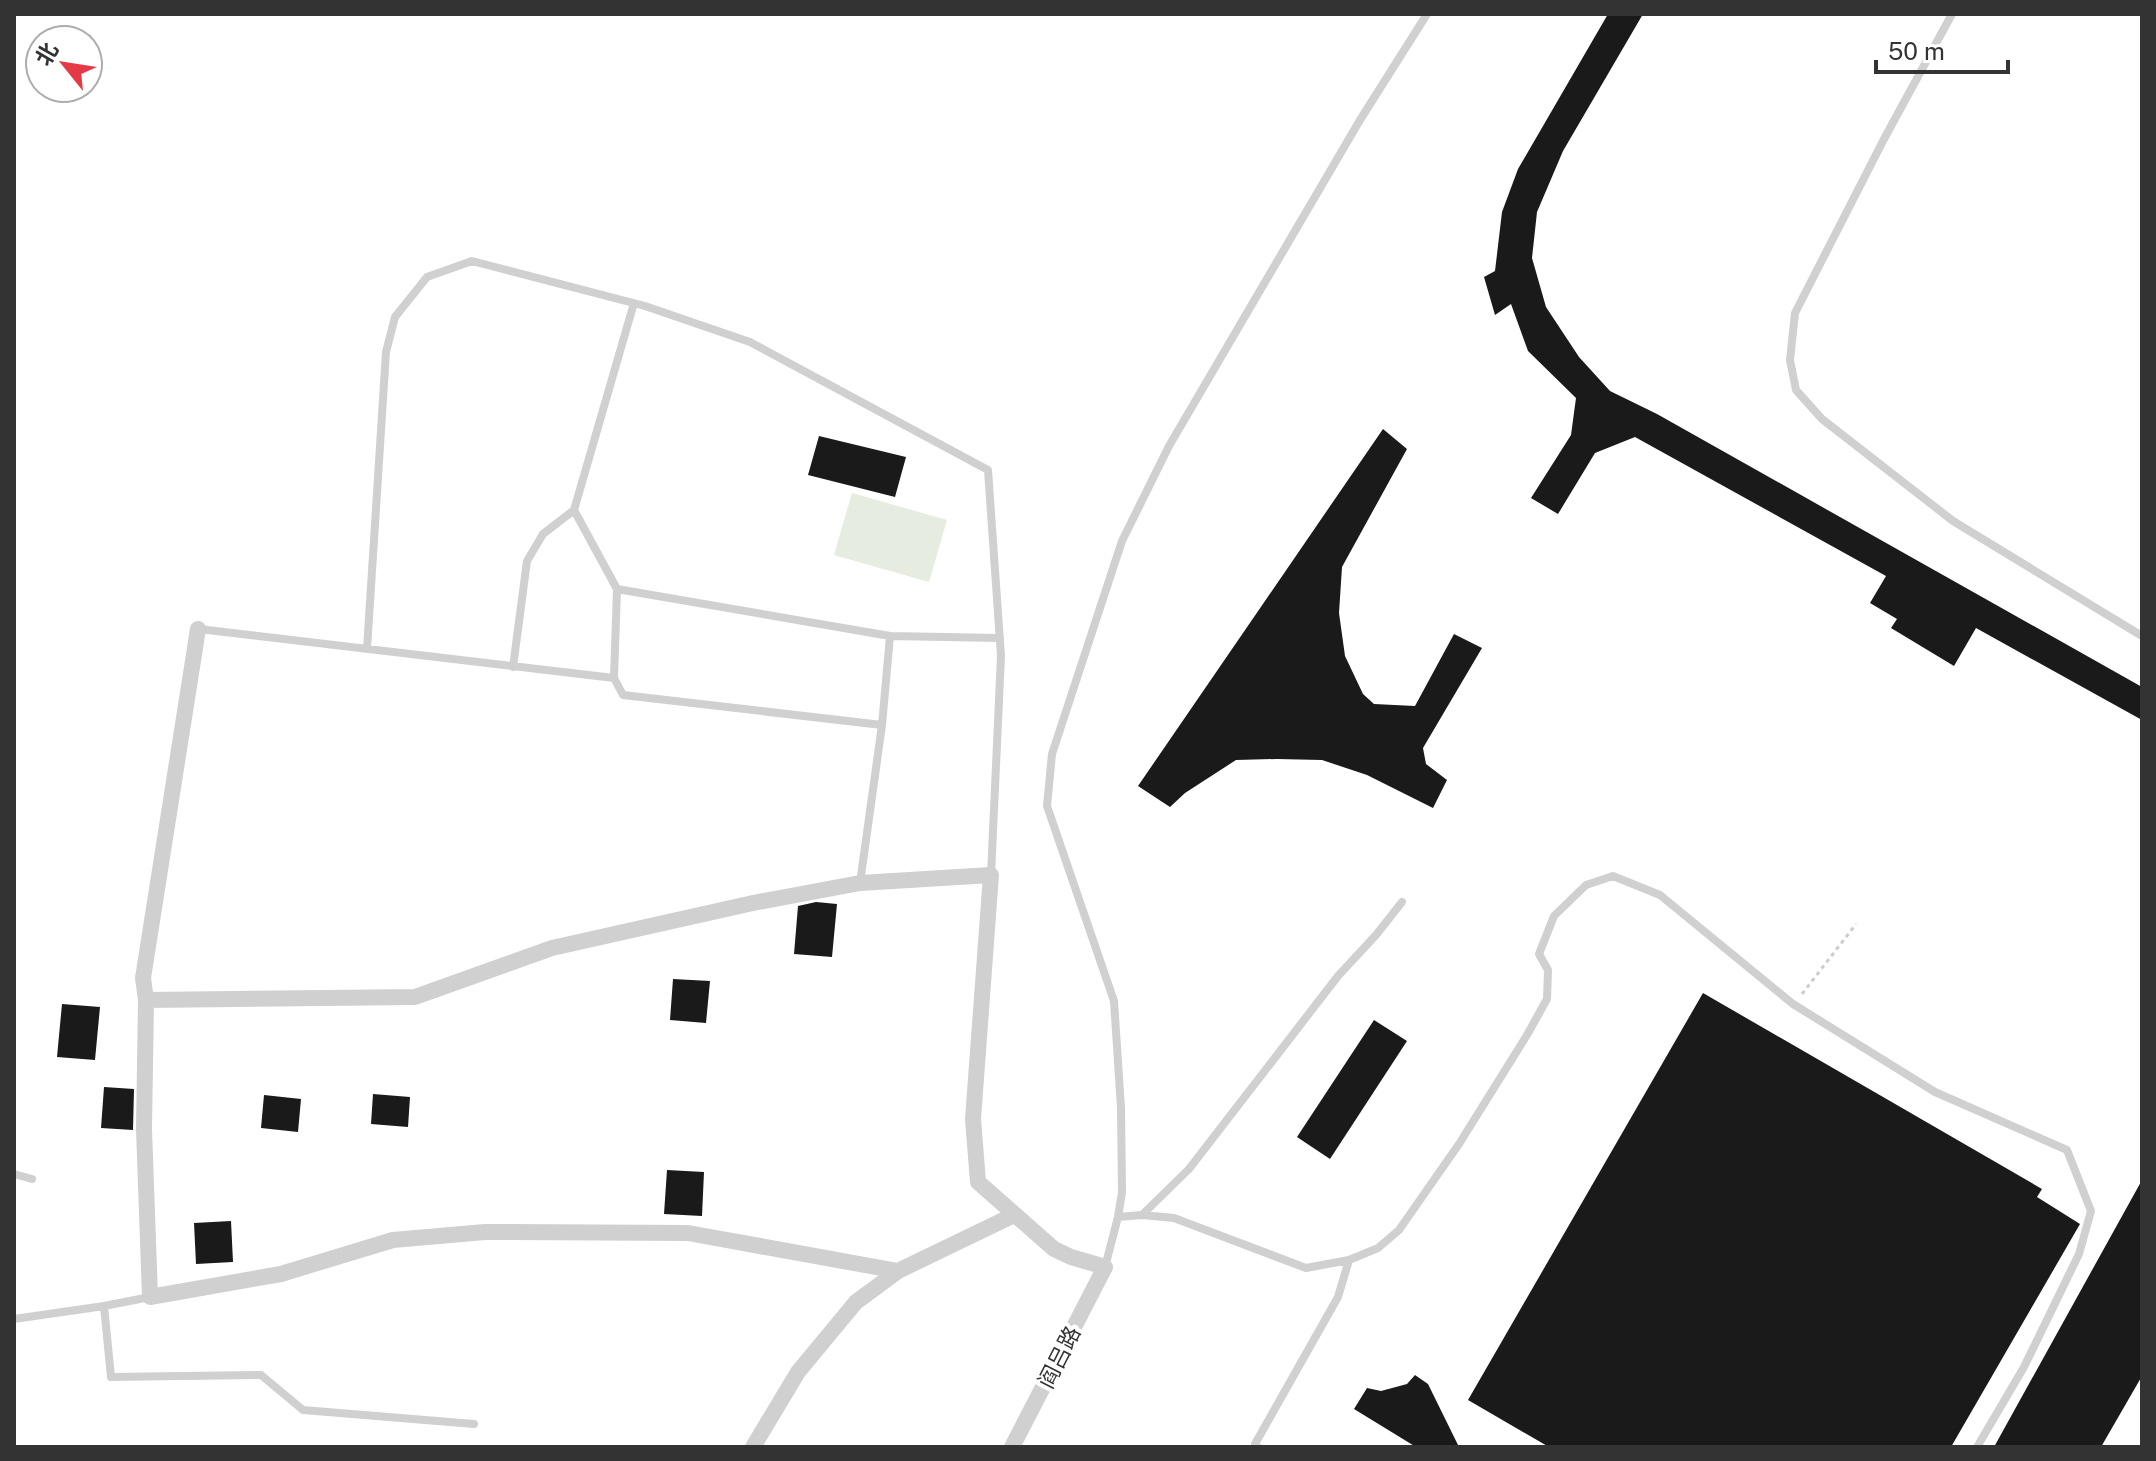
<svg xmlns="http://www.w3.org/2000/svg" width="2156" height="1461" viewBox="0 0 2156 1461" font-family="'Public Sans','Noto Sans SC',sans-serif">
<rect width="100%" height="100%" fill="#fff"/>
<path fill="#e6ecdf" d="M852,493L947,520L929,582L834,555Z"/>
<path fill="#1a1a1a" d="M1608,14H1643L1563,151L1537,212L1532,258L1546,307L1579,357L1610,391L1657,414L2142,687V720L1976,628L1954,666L1891,628L1897,619L1870,603L1886,576L1635,437L1595,453L1558,514L1531,498L1571,435L1576,398L1528,351L1511,304L1495,315L1484,277L1495,271L1502,212L1518,169Z
M1383,429L1407,449L1342,567L1339,613L1345,656L1363,694L1374,704L1415,706L1454,634L1482,648L1423,748L1426,764L1447,780L1433,808L1367,775L1322,760L1277,759L1236,760L1185,793L1170,807L1138,786Z
M819,436L906,457L895,497L808,475Z
M816,902L837,904L832,957L794,954L798,906Z
M673,979L710,981L706,1023L670,1020Z
M1703,993L2042,1189L2037,1197L2080,1224L1951,1447H1549L1468,1400Z
M62,1004L100,1007L95,1060L57,1057Z
M1374,1020L1407,1041L1330,1159L1297,1137Z
M104,1087L134,1089L133,1130L101,1128Z
M373,1094L410,1097L408,1127L371,1124Z
M264,1095L301,1099L298,1132L261,1128Z
M667,1170L704,1172L702,1216L664,1214Z
M2142,1180V1376L2101,1447H1994Z
M231,1221L233,1262L196,1264L194,1223Z
M1415,1375L1428,1384L1459,1447H1416L1354,1409L1367,1388L1381,1391L1407,1384Z"/>
<g fill="none" stroke-linecap="round" stroke-linejoin="round">
<path stroke="#cdcdcd" stroke-width="3" stroke-dasharray="4 4" stroke-linecap="butt" d="M1802,994L1856,924"/>
<path stroke="#d0d0d0" stroke-width="8" d="M1952,14L1884,139L1795,313L1790,360L1796,390L1822,419L1953,521L2142,636
M617,589L574,510L634,303
M199,629L614,678L617,589L890,636L1000,638
M367,649L386,352L395,317L427,277L472,261L645,306L750,342L988,470L1001,656L991,875
M513,667L527,561L543,534L574,510
M614,678L623,695L882,725
M860,883L882,725L890,636
M14,1174L32,1179
M1142,1215L1189,1169L1338,976L1376,935L1402,902
M1118,1217L1142,1215L1174,1218L1306,1268L1349,1260L1378,1248L1399,1230L1459,1144L1527,1035L1547,999L1548,970L1539,954L1554,916L1586,885L1613,876L1660,895L1793,1004L1935,1092L2067,1150L2091,1211L2079,1254L2024,1367L1977,1447
M1105,1267L1118,1217L1122,1192L1121,1108L1114,1001L1047,806L1052,754L1122,541L1169,446L1360,120L1427,14
M104,1306L150,1297
M14,1319L104,1306L111,1377L261,1375L303,1410L474,1424
M1258,1447L1255,1444L1338,1297L1349,1260"/>
<path stroke="#d0d0d0" stroke-width="16" d="M198,629L143,978L146,1000L144,1129L150,1297L281,1274L393,1240L485,1232L688,1233L898,1271
M146,1000L415,997L552,948L753,903L860,883L991,875L973,1119L978,1182L1054,1249L1071,1257L1105,1267L1012,1447
M753,1447L798,1372L856,1302L898,1271L1014,1215"/>
</g>
<g text-anchor="middle" stroke-width="8" stroke-linejoin="round" paint-order="stroke">
<g font-size="22" fill="#333" stroke="#fff">
<text transform="translate(1059 1357) rotate(-63)" y="8">阎吕路</text>
</g>
</g>
<rect width="2156" height="1461" fill="none" stroke="#333333" stroke-width="32"/>
<g transform="translate(64 64) rotate(300)"><circle r="38" fill="#ffffff" stroke="#adadad" stroke-width="2"/>
<path d="M0-6L14 30L0 20L-14 30Z" fill="#e63946"/>
<text y="-12" font-size="22" font-weight="bold" text-anchor="middle" fill="#333333">北</text>
</g>
<path d="M1876 60v12h132v-12" fill="none" stroke="#333333" stroke-width="4"/>
<text x="1888" y="60" font-size="24" fill="#333333" stroke="#ffffff" stroke-width="6" paint-order="stroke">50 m</text>
</svg>
